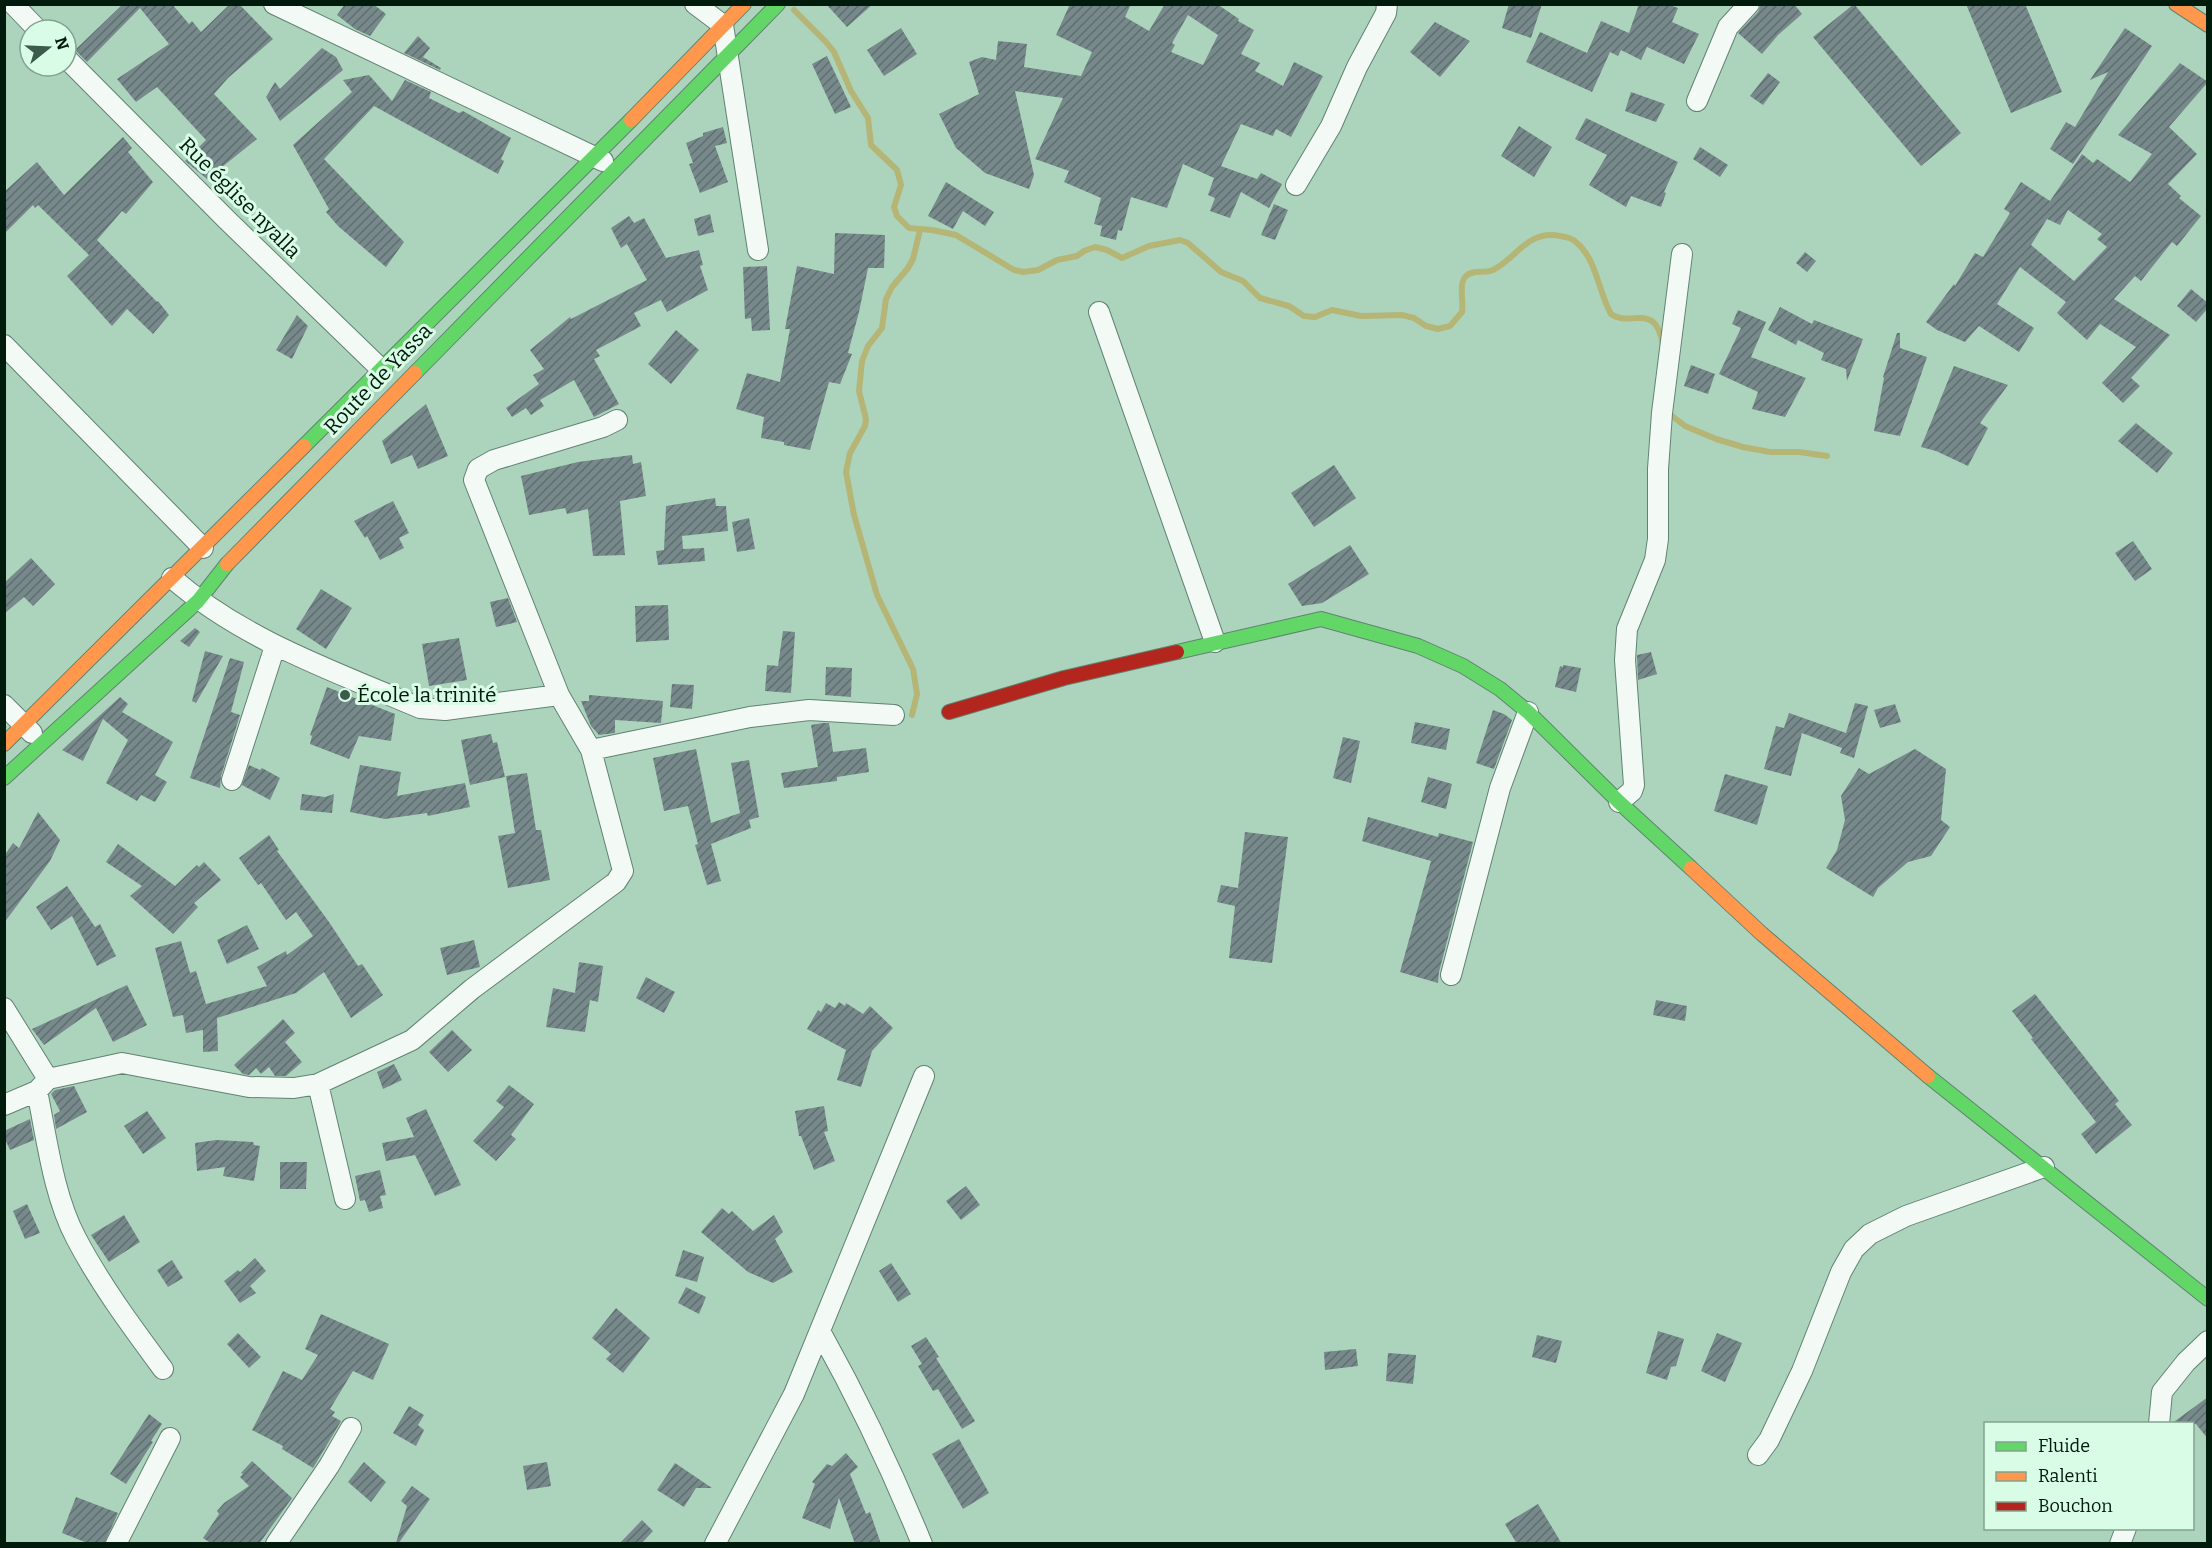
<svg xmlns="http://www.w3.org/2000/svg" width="2212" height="1548" viewBox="0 0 2212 1548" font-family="Bitter,serif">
<defs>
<pattern id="building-hatch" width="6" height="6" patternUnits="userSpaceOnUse" patternTransform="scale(1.5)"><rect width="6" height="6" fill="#77898b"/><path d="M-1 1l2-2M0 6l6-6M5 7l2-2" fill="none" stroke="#5f6f70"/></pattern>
</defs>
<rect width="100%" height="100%" fill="#acd4bd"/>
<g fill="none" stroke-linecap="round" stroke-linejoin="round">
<path stroke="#b5b576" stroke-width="6" d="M794,10L826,42L834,52L851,91L868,118L871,145L897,170L901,185L894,207L897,216L909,228L932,230L956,235L1014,270L1023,272L1038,270L1057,260L1077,256L1084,251L1095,247L1107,250L1122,258L1149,246L1180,240L1188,243L1221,272L1243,281L1260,298L1289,306L1304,316L1315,317L1332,310L1361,316L1402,315L1414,318L1426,326L1438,329L1450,326L1462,312C1464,301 1458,284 1466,276C1473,269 1484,274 1493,270C1517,258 1528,229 1560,236C1567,237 1572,238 1577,243C1597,260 1599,294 1611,314C1630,328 1656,300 1663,346
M1667,412L1685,426L1716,439L1743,447L1770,452H1799L1827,456
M912,715L917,694L913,669L877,595L854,515L846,472L850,453L865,426L866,419L859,391L862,361L868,346L882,328L886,299L892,287L908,268L913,259L920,230"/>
</g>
<path fill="url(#building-hatch)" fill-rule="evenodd" d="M123,4H172L189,24L192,21L201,32L230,4H239L273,39L228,78L214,94L257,139L207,179L185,161L206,140L157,87L136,102L117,79L169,44L140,8L87,62L75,50Z
M345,4H373L386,14L370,36L355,29L337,15Z
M826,4H873L847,27Z
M1070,4H1131L1125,17L1149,31L1165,4H1217L1239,19L1238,21L1254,30L1241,54L1260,63L1255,71L1283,86L1294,62L1323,76L1291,137L1276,129L1273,136L1241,124L1221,166L1257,179L1261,173L1282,184L1269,208L1241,192L1230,218L1210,211L1215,198L1208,195L1214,178L1183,164L1167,208L1131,197L1122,231L1118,230L1116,240L1100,236L1102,226L1094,224L1101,198L1064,182L1069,171L1035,159L1063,98L1015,91L1034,175L1029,189L985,173L956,148L939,114L979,94L969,62L982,57L996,60L998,41L1027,44L1024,67L1081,76L1092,52L1056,35ZM1188,15L1218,35L1203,65L1171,52L1175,45L1172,43Z
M1509,4H1542L1531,38L1502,28Z
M1639,4H1667L1678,8L1672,22L1699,34L1684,64L1647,47L1641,60L1621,50L1618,56L1610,52L1592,92L1526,62L1540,32L1587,53L1601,21L1629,33Z
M1761,4H1794L1802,14L1778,35L1762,54L1738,33L1758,12Z
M1854,4L1961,133L1921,166L1813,37Z
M1966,4H2025L2062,92L2011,113Z
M1435,22L1470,41L1440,77L1410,52Z
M901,28L917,54L884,76L867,50Z
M2125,28L2152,46L2073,164L2050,149L2066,122L2075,127L2108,72L2090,80Z
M418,36L430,48L423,57L441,68L440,70L404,53Z
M322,48L336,57L343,70L280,121L266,97L275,82L280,89Z
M827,56L851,107L835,114L812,64Z
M2180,63L2208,82L2169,127L2197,154L2168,184L2181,196L2179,198L2201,216L2177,246L2172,242L2141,281L2135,276L2114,299L2170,335L2131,378L2140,386L2123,403L2102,383L2136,347L2100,324L2087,340L2057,313L2066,302L2020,267L1997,304L2034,328L2019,352L1979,326L1965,342L1937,330L1926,322L1954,284L1955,286L1975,253L1983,257L2010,213L2004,209L2021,182L2050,201L2082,154L2093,163L2097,159L2130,182L2152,154L2118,135ZM2068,210L2102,234L2097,239L2107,247L2074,281L2031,245L2047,219L2060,225Z
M1768,73L1780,82L1763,105L1750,96Z
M369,75L392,101L405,80L431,92L429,98L459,113L463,111L511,138L501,159L504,161L498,174L374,106L324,159L404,242L386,267L338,226L326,212L329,209L293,145L352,92L343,80Z
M1631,92L1665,104L1656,122L1625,111Z
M1586,118L1678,162L1664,192L1666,193L1661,207L1631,196L1626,207L1589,185L1607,155L1575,139Z
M1519,126L1552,147L1534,177L1501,156Z
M723,127L727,143L715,146L728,182L700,193L689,164L693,163L686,143L703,136V133Z
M123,137L132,148L128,152L153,182L126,214L122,211L97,240L157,302L158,301L169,315L153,334L127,309L112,326L67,276L89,255L38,205L35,208L33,205L4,234V192L37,162L64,195Z
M1700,147L1728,165L1720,177L1693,159Z
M946,182L994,212L985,226L963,211L953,229L928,216Z
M1274,204L1288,210L1275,240L1261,235Z
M710,214L714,232L698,236L694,219Z
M629,216L634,223L644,218L666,258L699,250L703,265L700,266L708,290L667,312L661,300L634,313L641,326L596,350L600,356L594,359L619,404L594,417L574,380L540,400L544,406L531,415L526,408L512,417L506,408L539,384L533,375L544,369L530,350L570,317L571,319L647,280L627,244L621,248L611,228Z
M835,233L885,235L884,268H868L859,312L848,353L852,354L840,384L829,382L810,450L784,445V442L761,438L764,417L736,409L747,373L780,382L790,329H785L797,266L834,274Z
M1805,252L1816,261L1807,272L1796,263Z
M767,266L770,330L752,331L751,318L745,319L743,267Z
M2191,289L2208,303V308L2196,322L2177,306Z
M1780,307L1812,324L1814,320L1863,339L1847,381L1846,369L1821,360L1824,353L1798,340L1796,345L1768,330Z
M1738,310L1766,322L1751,357L1806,378L1785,417L1752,409L1758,392L1719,374L1741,328L1732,324Z
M297,315L308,326L292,359L276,350Z
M676,330L699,350L671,384L648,364Z
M1897,333H1900V348L1927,357L1900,436L1874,431L1884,378L1883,377Z
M1691,365L1715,374L1708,394L1684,386Z
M1954,366L2008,385L1980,423L1988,428L1968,466L1936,451L1921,447Z
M426,404L448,456L418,469L412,455L391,464L382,441Z
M2136,423L2173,453L2157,473L2118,441Z
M632,455L633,464L641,462L646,496L620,501L625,555L593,556L588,509L567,514L565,508L529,515L521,476L578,462Z
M1334,465L1356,498L1314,527L1291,493Z
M715,498L716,506H726L728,531L682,536L683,549L704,548L705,561L658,565L656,551L664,550L666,506Z
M393,501L409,533L399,538L404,548L380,560L367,536L365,538L354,521Z
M749,518L755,549L737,552L732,522Z
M2133,541L2152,569L2135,581L2115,553Z
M1350,545L1369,574L1322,603L1302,606L1288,584Z
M31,558L55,584L33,606L24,597L4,614V583Z
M321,589L352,608L326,649L296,629Z
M508,598L517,622L496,627L490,602Z
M668,605L669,640L636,642L635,606Z
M195,628L200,632L189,647L180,641Z
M783,631L795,632L791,693L765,691L767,665L778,666Z
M459,638L467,680L429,686L422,644Z
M205,651L223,656L196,703L192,701Z
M1651,652L1657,674L1638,680L1637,655Z
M230,658L244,662L231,712L240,715L221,776L220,788L190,778Z
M1563,665L1581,668L1576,692L1555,687L1560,666L1563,667Z
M826,667L852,668L851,697L825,695Z
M672,684L694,685L692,709L670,707Z
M327,687L395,714L391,741L359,736L349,759L310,744L312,736L310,735Z
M589,695L663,701L661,723L615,720V733L599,735L591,726L581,701H589Z
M120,697L128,704L122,712L173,742L155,775L167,782L155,802L141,795L137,801L106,783L128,740L103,719L83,761L62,750Z
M1855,703L1868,706L1854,758L1840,753L1842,748L1802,733L1791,776L1764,769L1776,726L1784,728L1789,713L1846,733Z
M1895,704L1901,722L1880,728L1874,710Z
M1493,710L1504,714L1512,720L1494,769L1476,763Z
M1415,722L1450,729L1446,750L1411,743Z
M823,723H829L833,752L866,748L869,772L837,777V781L784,788L781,773L818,767L811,725Z
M491,734L493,743L497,742L505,777L470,785L461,740Z
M1343,737L1360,741L1351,783L1333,778Z
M696,749L711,823L740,813L731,763L749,760L759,817L749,820L751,828L711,844L721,881L707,885L695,845L698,844L688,806L664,811L653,758Z
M1915,749L1946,769L1941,820L1950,827L1931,856L1908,862L1878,888L1873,897L1826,868L1837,850L1845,820L1841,796L1859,768L1869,774Z
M249,765L260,770L262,768L280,778L270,800L242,785Z
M360,765L401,772L397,796L465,783L470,807L428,816L427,813L385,819L350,812Z
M527,773L536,830H541L550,880L508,888L498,836L515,833L506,776Z
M1725,774L1768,786L1757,825L1714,811Z
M1428,777L1452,784L1446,809L1421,802Z
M302,794L325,797L334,794L332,813L300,810Z
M38,812L60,840L50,861L4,923V856L13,843L19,848Z
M1368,817L1438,837L1439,833L1473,842L1439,972L1438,983L1400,972L1431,861L1362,841Z
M1245,832L1288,837L1272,963L1229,958L1235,906L1217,902L1221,885L1238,888Z
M269,835L279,850L277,851L329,922L358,966L362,964L383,995L351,1018L324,972L296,993L217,1018L218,1051L203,1052V1030L186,1033L183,1015L173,1017L155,948L181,941L190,973L196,971L206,1004L267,986L257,967L286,951L287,955L313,936L296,912L286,920L261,883L258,885L239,858Z
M118,844L175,886L197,865L199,867L204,862L221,880L194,903L198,907L173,934L130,896L142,886L106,862Z
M67,886L95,927L100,924L116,956L97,966L72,916L51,930L36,907Z
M247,925L259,949L227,964L217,940Z
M474,940L480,967L447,975L440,948Z
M579,962L603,966L598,1002L590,1000L585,1032L546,1027L553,988L575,993Z
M646,977L675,992L664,1013L636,998Z
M127,985L147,1025L113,1042L96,1008L44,1045L32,1029Z
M2035,994L2119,1101L2115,1104L2132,1125L2096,1154L2081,1134L2096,1122L2031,1039L2033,1038L2012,1011Z
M1656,1000L1687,1006L1685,1021L1653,1015Z
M839,1002L845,1006L846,1003L863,1014L870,1006L893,1028L872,1051L861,1087L837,1080L846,1050L807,1029L818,1010L821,1012L826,1003L835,1008Z
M283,1019L295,1033L285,1042L302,1062L286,1076H275L269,1067L261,1074L256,1068L249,1075L243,1074L234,1065Z
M452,1030L472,1050L448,1072L429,1052Z
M394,1064L402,1080L383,1089L377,1072Z
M509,1085L534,1104L511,1135L516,1139L496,1161L473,1141L504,1107L496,1101Z
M74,1086L87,1112L56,1129L54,1115L60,1111L51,1094L55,1090Z
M824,1106L828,1131L824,1132L835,1161L814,1170L801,1136H799L795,1111Z
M426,1109L461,1185L435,1196L415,1155L386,1161L382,1143L414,1137L406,1118Z
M147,1111L166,1138L143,1154L124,1126Z
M30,1119L34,1140L10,1150L4,1137V1131Z
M216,1140L253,1142L254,1145L260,1146L254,1181L223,1176L225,1167L197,1171L195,1143Z
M280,1162H307L306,1189H280Z
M380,1170L386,1195L380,1196L383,1208L369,1212L365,1200L360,1201L355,1176Z
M966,1186L980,1205L961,1220L946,1201Z
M27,1204L40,1233L25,1239L13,1211Z
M722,1208L729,1214L732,1211L753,1231L774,1215L783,1232L775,1239L793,1272L773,1283L748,1272L701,1232Z
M124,1215L140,1242L109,1262L91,1235Z
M683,1250L704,1257L697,1282L675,1276Z
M255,1258L266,1271L250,1286L256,1293L240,1303L224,1281L238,1270L240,1272Z
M172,1260L183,1278L168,1287L157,1270Z
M891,1263L911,1294L898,1302L879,1271Z
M686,1287L706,1297L699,1314L678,1303Z
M616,1308L650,1338L623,1373L606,1359L611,1354L592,1338Z
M321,1314L389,1344L373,1380L353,1371L330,1409L335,1412L332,1416L341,1421L340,1423L313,1468L282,1449L283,1446L252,1430L283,1371L302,1380L318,1355L305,1349Z
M1658,1331L1684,1339L1676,1366L1671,1367L1667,1380L1646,1373Z
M238,1333L261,1357L249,1368L227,1344Z
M1717,1333L1742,1343L1725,1382L1701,1371Z
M1537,1335L1562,1341L1556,1363L1532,1357Z
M926,1337L939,1357L936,1358L975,1421L962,1429L938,1389L933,1391L918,1366L922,1364L911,1346Z
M1356,1349L1358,1366L1325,1370L1324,1352Z
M1388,1353L1416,1355L1413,1384L1386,1381Z
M2208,1397V1439L2196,1424H2171Z
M409,1406L424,1415L418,1425L424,1430L416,1446L393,1433Z
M149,1414L162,1424L151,1441L153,1442L126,1484L110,1474Z
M959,1439L989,1493L963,1509L932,1454Z
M846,1453L858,1467L850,1474L866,1514L870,1512L881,1544H855L839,1498L830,1529L802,1518L815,1484L812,1482L827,1464L832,1466Z
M252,1461L292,1498L259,1544H212L203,1538L219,1514L217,1511L224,1503L249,1486L240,1477L243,1474L241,1473Z
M364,1462L386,1482L371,1502L348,1482Z
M547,1462L551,1486L527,1490L523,1466Z
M675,1463L712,1488H696L684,1507L657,1490Z
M412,1486L430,1499L398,1544L396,1543L407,1506L401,1501Z
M76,1497L118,1513L104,1544H90L62,1533Z
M1538,1504L1562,1544H1517L1505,1524Z
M642,1520L653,1531L641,1544H619Z"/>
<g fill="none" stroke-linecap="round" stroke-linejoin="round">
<defs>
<path id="street" d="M13,4L38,30
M274,4L603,161
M695,4L723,25L758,250
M66,58L227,220L382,370
M1697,101L1728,27L1749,4
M1296,185L1331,126L1357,67L1386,13L1387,4
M1099,312L1215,642
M4,345L203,548
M172,578C243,640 334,671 420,708L445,710L559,695
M4,705L32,733
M591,750L750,717L809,710L894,715
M232,780L275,646
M1619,802L1632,791L1634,785L1625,660L1627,629L1655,560L1658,539V469L1662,413L1682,254
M1451,975L1500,788L1528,712
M4,1008L48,1079
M318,1084L345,1199
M37,1091C47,1139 53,1194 76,1238C100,1284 132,1327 163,1369
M4,1105L37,1091L48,1079L122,1063L249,1087L294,1088L318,1084L412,1040L472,989L616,882L623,871L591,750L559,695L474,480L478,469L494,460L603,427L617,420
M820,1331C859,1401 892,1470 922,1544
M2159,1424L2162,1392L2186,1362L2208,1341
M1758,1455L1769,1440L1802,1371L1841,1272L1854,1249L1870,1234L1906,1216L2044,1167
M116,1544L170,1438
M276,1544L329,1466L351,1428
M715,1544L794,1394L924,1076
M2120,1544L2126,1528"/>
<path id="fast" d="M415,373L778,4
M304,446L631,120
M1177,652L1321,619L1418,646L1463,666L1500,689L1528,712L1619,802L1691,868
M4,778L198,601L227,564
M1928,1076L2208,1299"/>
<path id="slow" d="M2176,4L2208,25
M631,120L744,4
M227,564L415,373
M4,744L304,446
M1691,868L1762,934L1928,1076"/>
<path id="jam" d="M949,712L1064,678L1177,652"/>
</defs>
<use href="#street" stroke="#618372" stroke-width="22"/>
<use href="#fast" stroke="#618372" stroke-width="16"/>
<use href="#slow" stroke="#618372" stroke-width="16"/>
<use href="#jam" stroke="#618372" stroke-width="16"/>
<use href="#street" stroke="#f3f9f5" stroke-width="20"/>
<use href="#fast" stroke="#63d668" stroke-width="14"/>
<use href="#slow" stroke="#ff974d" stroke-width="14"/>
<use href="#jam" stroke="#b3261e" stroke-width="14"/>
</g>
<circle fill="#3c5b4a" stroke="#d9fce6" stroke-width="2" cx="345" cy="695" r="6"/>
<g text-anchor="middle" stroke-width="6" stroke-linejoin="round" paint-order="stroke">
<g font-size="21" fill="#001a0c" stroke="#d9fce6">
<text transform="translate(240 198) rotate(45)" y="7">Rue église nyalla</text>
<text transform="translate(378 379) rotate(-46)" y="7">Route de Yassa</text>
</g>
<g font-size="21" fill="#001a0c" stroke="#d9fce6" text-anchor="start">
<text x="357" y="702">École la trinité</text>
</g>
</g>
<rect width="2212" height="1548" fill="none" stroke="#001a0c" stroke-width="12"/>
<rect x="1984" y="1422" width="210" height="108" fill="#d9fce6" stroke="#82a28f" stroke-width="1.5"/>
<rect x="1996" y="1442" width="30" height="9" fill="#63d668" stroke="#82a28f" stroke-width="1.5"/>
<text x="2038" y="1452" font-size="18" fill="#001a0c">Fluide</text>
<rect x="1996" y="1472" width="30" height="9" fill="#ff974d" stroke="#82a28f" stroke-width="1.5"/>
<text x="2038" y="1482" font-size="18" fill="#001a0c">Ralenti</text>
<rect x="1996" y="1502" width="30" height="9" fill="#b3261e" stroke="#82a28f" stroke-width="1.5"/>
<text x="2038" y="1512" font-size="18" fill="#001a0c">Bouchon</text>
<g transform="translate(48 48) rotate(72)"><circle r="28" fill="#d9fce6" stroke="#82a28f" stroke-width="1.5"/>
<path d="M0-4.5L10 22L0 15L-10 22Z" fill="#3c5b4a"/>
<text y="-9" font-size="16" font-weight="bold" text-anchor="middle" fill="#001a0c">N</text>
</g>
</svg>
